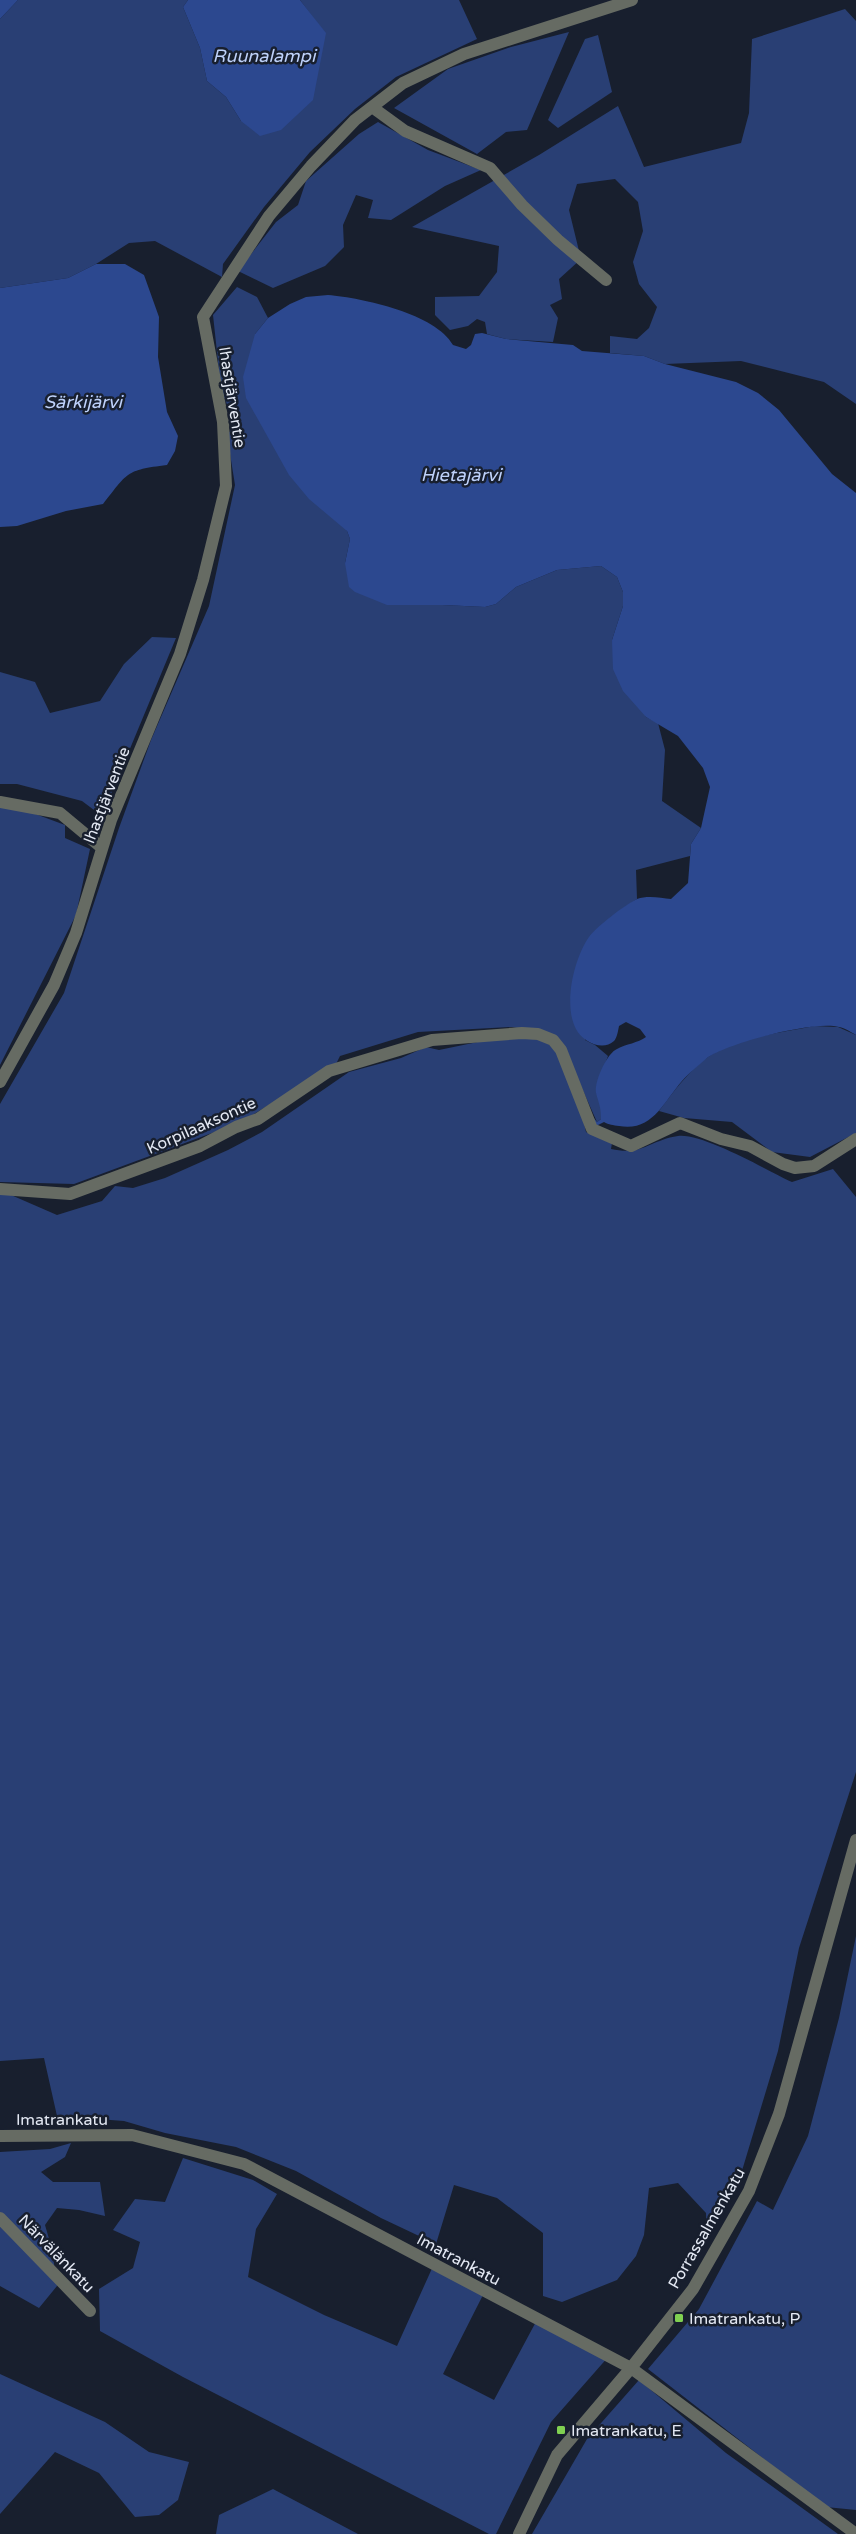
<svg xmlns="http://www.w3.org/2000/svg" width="856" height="2534" viewBox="0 0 856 2534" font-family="'Varela Round',sans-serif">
<rect width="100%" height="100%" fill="#181f2e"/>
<path fill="#293f74" d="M18,0H188L183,7L200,48L207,81L226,97L241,121L319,62L325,33L300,0H459L477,39L396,77L355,109L310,152L264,207L223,264L222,277L155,241L129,243L96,264L68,278L0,288V19Z
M845,9L856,21V404L824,382L741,361L665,364L644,356L610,353V336L637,339L649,328L657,307L639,284L633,262L643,231L638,202L615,179L577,184L569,210L581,259L559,279L562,299L550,305L558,318L553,342L506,339L487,334L485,322L477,319L468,326L450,330L435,315V297L479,296L497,272L499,246L412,227L539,155L618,106L644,167L741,143L749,113L752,39Z
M569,32L527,130L506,132L477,154L394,108L448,69L511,47Z
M598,35L612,92L558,128L548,120L585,39Z
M378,122L428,150L481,170L445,186L391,220L368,218L373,200L356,195L343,225L344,247L325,266L273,288L238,271L276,222L298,205L306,181L359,134Z
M237,287L257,297L268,318L255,334L347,531L350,539L345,563L443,605L485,607L496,604L516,587L557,570L601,566L617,577L623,592V606L612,640L646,717L658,723L665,750L662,801L701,828L691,844L690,856L636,870L637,899L622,909L585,1040L595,1045L608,1056L597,1085L596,1092L601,1102V1119L597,1122L580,1084L543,1033L512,1027L418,1032L340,1056L336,1064L239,1123L74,1184L0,1182V1104L64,993L119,828L151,740L209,606L235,485L227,435L235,425L221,389L213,315Z
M152,637L176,638L102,816L82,801L17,784H0V672L35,682L50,713L100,701L124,664Z
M0,807L30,812L65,825V838L90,849L76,915L0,1065Z
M814,1026L838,1027L856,1035V1133L810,1157L772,1152L732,1122L684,1118L659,1111C675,1090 691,1067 714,1053C743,1036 782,1033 814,1026Z
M523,1037C530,1039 540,1039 546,1042C571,1054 581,1107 586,1132L612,1143L611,1149C643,1156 650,1140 678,1136C703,1133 766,1170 792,1182L833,1169L856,1197V1772L799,1948L778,2051L738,2184L707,2236L706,2213L678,2183L649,2188L644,2235L636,2256L617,2280L562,2302L543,2296V2233L497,2198L454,2185L436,2244L381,2218L296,2171L236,2147L165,2133L124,2121L57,2116L44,2058L0,2061V1195H11L57,1215L102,1201L115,1186L133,1188L165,1178L228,1150L262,1132L349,1072L401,1058L426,1047L439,1050L497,1038Z
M856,1936V2510L826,2507L648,2369L699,2309L757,2201L773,2210L808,2136L839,2018Z
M71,2143L65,2157L41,2172L53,2182H100L105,2216L79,2210L57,2208L45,2225L52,2249L57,2286L39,2308L0,2286V2152L50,2149Z
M183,2158L253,2180L277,2194L256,2229L248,2277L324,2315L397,2346L434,2264L485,2291L443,2374L494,2400L538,2318L609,2356L551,2422L496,2534H489L183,2377L100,2331L99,2289L133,2268L140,2242L113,2230L135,2199L165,2202Z
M0,2374L105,2422L149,2452L189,2462L178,2500L159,2515L135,2517L99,2473L55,2452L0,2514Z
M639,2380L726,2453L838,2534H532L587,2439Z
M273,2489L358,2534H216L219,2515Z"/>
<path fill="#2c488f" d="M0,0H18L0,19Z
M188,0H300L326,33L313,100L281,130L260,136L241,121L226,97L207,81L200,48L183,7Z
M96,264H125L144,275L159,317L158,357L167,412L178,436L175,451L167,465C125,470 128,473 103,504L66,511L17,526L0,527V288L68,278Z
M328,295C363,298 436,314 453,345L466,349L471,345L475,334L482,333L506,339L573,345L582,351L644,356L665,364L736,382L758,393L779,410L832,474L856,493V1035C851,1032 845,1028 839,1027C815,1020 727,1043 707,1058C699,1065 689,1073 682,1081C663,1103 652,1132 619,1126C613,1125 609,1125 604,1122L596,1126L593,1117L597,1122L601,1119C601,1107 599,1104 596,1093C594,1082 607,1053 617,1049C626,1044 638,1043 646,1037L640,1029L626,1022L619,1026C618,1031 617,1038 614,1041C602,1052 582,1041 576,1029C563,1005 574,958 589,937C596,927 626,904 637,899C648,895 661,898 671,899L688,883L691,844L701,828L710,787L703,768L678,736L646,717L623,691L613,669L612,640L623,606V592L617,577L601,566L557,570L516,587L496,604L485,607L443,605H387L355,592L349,587L345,563L350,539L347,531L309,499L289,475L246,398L243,377L255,334L268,318L290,304L306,297Z"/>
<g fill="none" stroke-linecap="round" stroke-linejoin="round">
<path stroke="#666b63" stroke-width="12" d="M372,107L405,131L490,168L522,205L558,240L606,280
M0,802L60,813L102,848
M0,1082L54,985L76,933L111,820L180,654L203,580L226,486L223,422L203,317L269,216L311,166L355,120L403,83L464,54L632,0
M0,1189L70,1194L200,1146L236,1127L258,1119L329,1071L432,1040L522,1033L538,1034L553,1040L561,1050L592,1129L631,1146L680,1123L721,1139L750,1146L783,1164L795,1168L814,1166L856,1139
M0,2136L132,2135L244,2164L631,2368L856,2534
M0,2218L90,2311
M519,2534L557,2455L631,2368L693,2289L749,2191L779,2114L856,1840"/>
</g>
<g fill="#80d051" stroke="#181f2e" stroke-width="2">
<rect x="674" y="2313" width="10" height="10" rx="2.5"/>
<rect x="556" y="2425" width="10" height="10" rx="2.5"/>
</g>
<g text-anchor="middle" stroke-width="5" stroke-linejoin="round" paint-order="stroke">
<g font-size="16" fill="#e3e8f3" stroke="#181f2e">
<text transform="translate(233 397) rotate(81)" y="6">Ihastjärventie</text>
<text transform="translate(106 795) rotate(-69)" y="6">Ihastjärventie</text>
<text transform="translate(201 1125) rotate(-24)" y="6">Korpilaaksontie</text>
<text x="62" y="2125">Imatrankatu</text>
<text transform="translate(706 2228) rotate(-60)" y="6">Porrassalmenkatu</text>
<text transform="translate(57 2253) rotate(46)" y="6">Närvälänkatu</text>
<text transform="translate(459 2259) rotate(28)" y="6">Imatrankatu</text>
</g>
<g font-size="16" fill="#e3e8f3" stroke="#181f2e" text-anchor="start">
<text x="689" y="2324">Imatrankatu, P</text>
<text x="571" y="2436">Imatrankatu, E</text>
</g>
<g font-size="18" font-style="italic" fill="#bed1fa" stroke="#181f2e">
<text x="264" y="62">Ruunalampi</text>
<text x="83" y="408">Särkijärvi</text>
<text x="461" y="481">Hietajärvi</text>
</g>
</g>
</svg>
